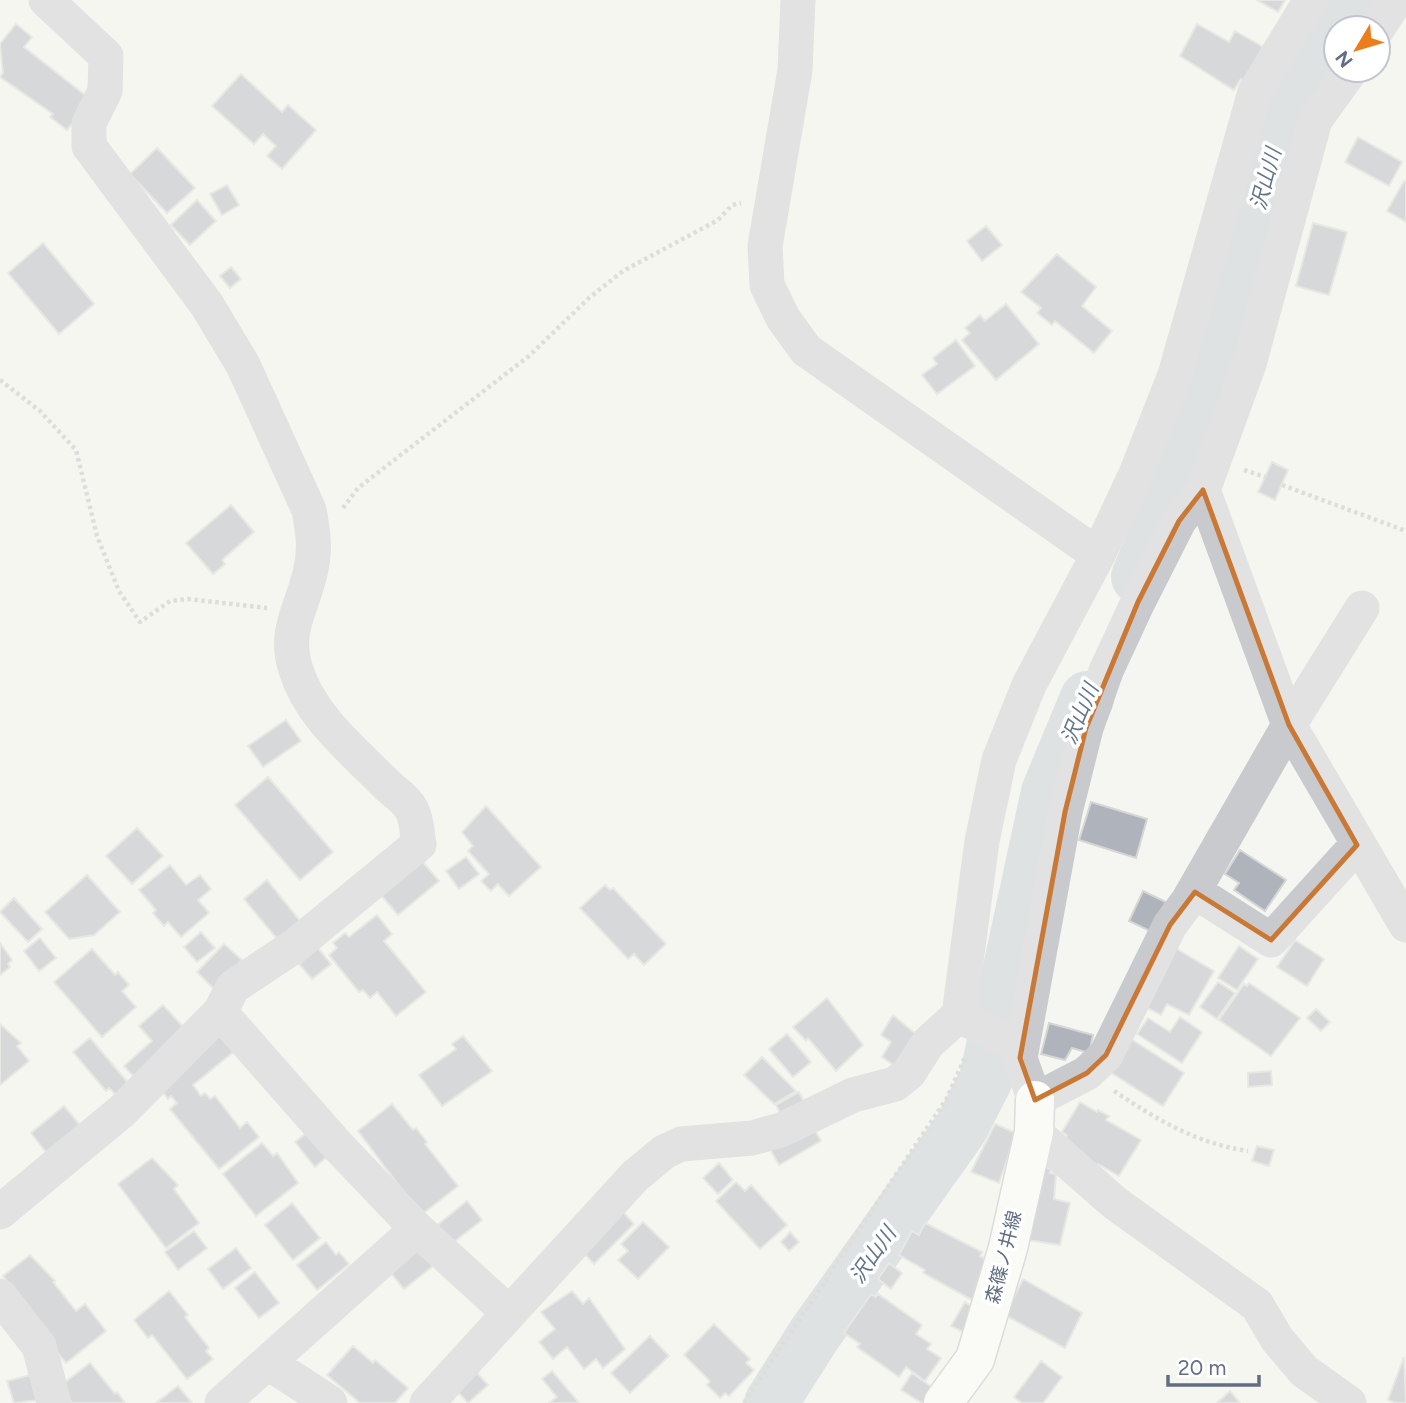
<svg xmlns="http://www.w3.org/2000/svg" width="1406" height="1403" viewBox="0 0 1406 1403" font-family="Figtree,'Noto Sans JP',sans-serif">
<rect width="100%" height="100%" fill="#f5f6f1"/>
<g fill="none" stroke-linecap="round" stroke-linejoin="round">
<path stroke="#c3cad2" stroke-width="54" d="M1138,577L1177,484L1212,382L1286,108L1351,0
M771,1403L814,1335L961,1128L986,1079L1048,792L1087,698"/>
</g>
<path fill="#afb4bc" stroke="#d6d7d4" stroke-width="2" d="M1257,0H1285L1278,12Z
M16,24L32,37L24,47L85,95L77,117L67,130L50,117L53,114L0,77L3,73L0,44Z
M1197,24L1229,42L1235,31L1263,47L1244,81L1241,79L1234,90L1180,56Z
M241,74L282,112L288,105L316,130L282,169L267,156L276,146L263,134L254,144L212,106Z
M1358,137L1402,162L1389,186L1345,162Z
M157,148L195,188L167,213L130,174Z
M1404,181L1406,182V222L1387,211Z
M227,185L239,205L222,215L210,194Z
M197,200L216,221L190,245L171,225Z
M1313,223L1347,232L1329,295L1296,286Z
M986,226L1002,245L982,261L967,241Z
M43,243L94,304L59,334L8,273Z
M1057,254L1096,287L1082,306L1112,331L1094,353L1055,321L1052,325L1037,313L1041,308L1021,292Z
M231,267L241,279L230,288L220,276Z
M1006,304L1039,344L996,380L962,340L970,333L965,328L980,315L985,321Z
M956,340L975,366L937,394L922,375L937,364L933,358Z
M1272,462L1288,470L1275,500L1258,492Z
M231,505L254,532L222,560L225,564L213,574L186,543Z
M286,720L301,741L263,767L248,746Z
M268,777L333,852L300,880L235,805Z
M1091,802L1147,819L1136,858L1079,840Z
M486,806L541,867L509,896L498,884L491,891L481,881L489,874L468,851L473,846L462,832Z
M137,828L163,856L132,884L106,856Z
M1240,850L1286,880L1265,911L1234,890L1239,883L1225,874Z
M466,857L479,874L459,889L446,871Z
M422,861L439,881L398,915L381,895Z
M170,865L186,885L200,875L211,889L198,900L209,913L181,937L168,922L164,926L153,913L156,910L139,890Z
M87,875L120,912L94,935L69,939L45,912Z
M267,880L301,922L278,940L244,899Z
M605,885L610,890L613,888L666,944L644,965L634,954L628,959L580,908Z
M1143,891L1166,902L1152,932L1129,921Z
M14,898L42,929L28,942L0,912Z
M377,915L392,934L384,941L426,992L396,1016L377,992L370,998L363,990L359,992L329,955L337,948L333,943L345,933L349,937Z
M201,932L215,948L197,962L184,947Z
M40,938L56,958L39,971L24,951Z
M1295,940L1324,959L1307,986L1277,967Z
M0,943L12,960L8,964L10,967L0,975Z
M224,944L242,960L214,989L197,972Z
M1239,946L1258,959L1237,990L1218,978Z
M318,948L331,964L312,979L299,964Z
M1175,948L1214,971L1189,1015L1167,1004L1161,1015L1145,1007Z
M92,949L115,975L118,972L129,985L122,991L136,1007L102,1037L54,982Z
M1218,982L1235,993L1217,1019L1200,1007Z
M1249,983L1300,1018L1271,1056L1219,1020L1244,984L1247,986Z
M827,998L863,1045L836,1071L808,1038L806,1041L793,1027Z
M163,1005L185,1029L135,1078L124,1066L152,1041L139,1026Z
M1316,1009L1330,1022L1321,1031L1307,1018Z
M893,1015L918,1036L898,1068L882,1057L891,1042L881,1035Z
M1180,1017L1202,1032L1182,1063L1137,1034L1148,1018L1170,1032Z
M1049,1023L1093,1035L1089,1053L1072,1048L1065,1060L1041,1054Z
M0,1024L21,1043L17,1046L29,1061L0,1085Z
M222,1031L237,1049L193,1085L201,1096L205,1093L210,1099L215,1096L240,1128L247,1122L259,1137L219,1169L170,1109L177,1103L171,1096L168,1099L160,1088Z
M787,1034L811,1062L793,1077L769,1049Z
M463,1036L492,1071L442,1106L419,1075L456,1049L452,1044Z
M90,1038L129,1084L116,1095L109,1088L106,1091L73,1052Z
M1131,1039L1184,1073L1163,1106L1110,1072Z
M762,1057L796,1091L774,1104L744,1075Z
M1271,1071L1272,1085L1248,1087V1073Z
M799,1092L806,1106L783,1119L776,1105Z
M1080,1102L1097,1112L1098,1110L1109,1116L1106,1120L1141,1140L1119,1176L1098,1164L1096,1166L1063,1142L1067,1135L1062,1132Z
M392,1104L413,1130L416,1128L427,1142L425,1144L458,1186L421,1215L358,1131Z
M64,1106L80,1125L46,1152L31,1133Z
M995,1124L1016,1133L999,1183L971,1172Z
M813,1127L821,1141L779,1165L770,1149Z
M308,1132L328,1156L315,1167L295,1142Z
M262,1143L273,1156L277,1153L298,1183L256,1216L223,1174Z
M1257,1146L1274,1150L1269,1166L1252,1161Z
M152,1158L178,1185L174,1189L199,1223L166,1248L118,1184Z
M719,1163L733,1180L718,1194L703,1178Z
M1038,1166L1051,1169L1050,1173L1056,1174L1054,1199L1070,1203L1060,1245L1021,1239Z
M736,1182L745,1191L751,1185L787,1225L760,1249L716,1201Z
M467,1201L482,1220L450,1245L435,1227Z
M292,1203L320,1238L293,1260L265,1225Z
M623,1212L634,1224L594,1264L582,1251Z
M643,1222L669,1247L638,1279L618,1260L628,1251L621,1244Z
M925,1223L982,1252L980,1256L991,1262L974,1301L923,1273L925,1270L899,1255L912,1231L919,1235Z
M194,1231L207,1248L178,1270L165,1252Z
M790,1232L799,1242L789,1251L781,1242Z
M326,1242L336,1255L339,1252L349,1264L317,1290L297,1265Z
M415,1243L433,1266L404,1289L385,1266Z
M236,1248L251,1268L223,1289L208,1269Z
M30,1255L55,1281L53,1282L76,1311L85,1304L106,1331L66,1363L47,1339L50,1336L3,1276Z
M889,1263L902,1273L891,1289L878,1279Z
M255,1272L279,1303L259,1318L235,1288Z
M1023,1279L1082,1313L1065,1348L1005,1315Z
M169,1291L188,1315L185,1317L209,1348L206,1351L213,1359L187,1379L152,1335L148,1338L134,1320Z
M572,1291L583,1304L589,1298L625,1349L603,1368L596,1359L584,1369L567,1347L553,1359L539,1342L555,1329L541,1312Z
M871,1294L876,1297L878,1294L922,1325L916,1334L931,1344L927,1349L941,1358L925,1381L906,1367L899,1377L857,1347L860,1344L844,1333Z
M965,1302L977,1310L965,1333L951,1326Z
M714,1324L750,1359L746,1363L754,1370L729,1396L725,1393L720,1398L707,1385L710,1381L684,1355Z
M650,1336L669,1356L630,1393L611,1373Z
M353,1346L373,1363L375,1360L408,1388L395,1403H360L327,1375Z
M1404,1357L1406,1403H1396L1388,1400Z
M1041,1361L1062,1377L1043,1403H1022L1014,1397Z
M90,1363L115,1394L117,1392L125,1403H72L59,1387Z
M552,1371L579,1403H549L557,1397L542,1379Z
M476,1372L488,1385L468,1403L456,1390Z
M912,1373L933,1388L922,1403L901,1390Z
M31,1375L38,1400L14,1403L7,1381Z
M178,1386L192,1403H156Z
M1230,1391L1240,1403H1217Z"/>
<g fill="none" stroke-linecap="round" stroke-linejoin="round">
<defs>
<path id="secondary" d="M943,1403L975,1359L1008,1248L1034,1132L1035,1100"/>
</defs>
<use href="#secondary" stroke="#babcc2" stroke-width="41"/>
<path stroke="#bfc0c2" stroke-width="4.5" stroke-dasharray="3.5 3.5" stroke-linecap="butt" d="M0,380L40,411L76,450L97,536L119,591L140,622L170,601L188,599L267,608
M1244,470L1265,477
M1282,485L1406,531
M343,508L358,488L529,356L589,298L623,271L718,220L732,205L741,203
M1114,1091C1158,1120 1195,1143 1248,1151
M744,1403L947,1098L966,1055"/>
<path stroke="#c8cace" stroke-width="35" d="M798,0L795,70L765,246L767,285L783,318L806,350L1098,555
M1378,28L1396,0
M1203,490L1289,725L1406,925
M1194,891L1271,940L1357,845
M220,1012L337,1145L417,1229L222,1403
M959,1015L1015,1045L1035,1100L1087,1073L1106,1055L1170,925L1188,901L1289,725L1362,608
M1020,1058L1065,812L1086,728L1106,671L1138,602L1179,521L1203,490L1249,364L1315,120L1351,70
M1034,1132L1115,1203L1257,1305L1277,1339L1304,1371L1349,1403
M0,1212L122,1111L220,1012L233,987L296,945L419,844C417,834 417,822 413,813C410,803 396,793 388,786C354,751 311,718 296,670C283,631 302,609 310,573C316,551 313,531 309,510L243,365L207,305L89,146V123L105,91L106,56L46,0
M417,1229L509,1313
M0,1296L39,1346L54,1403
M269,1363L330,1403
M427,1403L635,1176L664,1152L681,1144L752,1138L781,1130L853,1095L895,1084L909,1073L928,1043L959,1015L982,841L999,760L1029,685L1098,555L1136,474L1175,375L1255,92L1311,0"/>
<use href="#secondary" stroke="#fff" stroke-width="38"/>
</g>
<path d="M0 0H1406V1403H0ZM1203,490L1289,725L1357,845L1271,940L1195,892L1170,925L1106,1055L1087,1073L1035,1100L1020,1058L1065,812L1086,728L1138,602L1179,521Z" fill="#f5f6f1" fill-opacity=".55" fill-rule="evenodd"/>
<path fill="none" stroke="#ca7835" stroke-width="5" stroke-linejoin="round" d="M1203,490L1289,725L1357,845L1271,940L1195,892L1170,925L1106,1055L1087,1073L1035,1100L1020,1058L1065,812L1086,728L1138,602L1179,521Z"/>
<g text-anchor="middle" stroke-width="7" stroke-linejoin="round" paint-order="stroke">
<g font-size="19" fill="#636e84" stroke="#fff">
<text transform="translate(1003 1257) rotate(-76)" y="7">森篠ノ井線</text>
</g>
<g font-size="21" font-style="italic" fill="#637689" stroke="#fff">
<text transform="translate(1266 179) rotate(-75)" y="7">沢山川</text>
<text transform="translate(1080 714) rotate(-67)" y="7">沢山川</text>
<text transform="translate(873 1255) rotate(-55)" y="7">沢山川</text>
</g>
</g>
<g transform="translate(1357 49) rotate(232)"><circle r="33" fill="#ffffff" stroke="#c1c5ce" stroke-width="2"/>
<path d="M0-5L12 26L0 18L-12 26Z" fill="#ed7c1b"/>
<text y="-10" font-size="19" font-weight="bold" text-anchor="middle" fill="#636e84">N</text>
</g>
<path d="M1168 1375v10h91v-10" fill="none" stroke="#636e84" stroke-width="3.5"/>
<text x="1178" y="1375" font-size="21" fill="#636e84" stroke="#ffffff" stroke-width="5" paint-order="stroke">20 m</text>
</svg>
